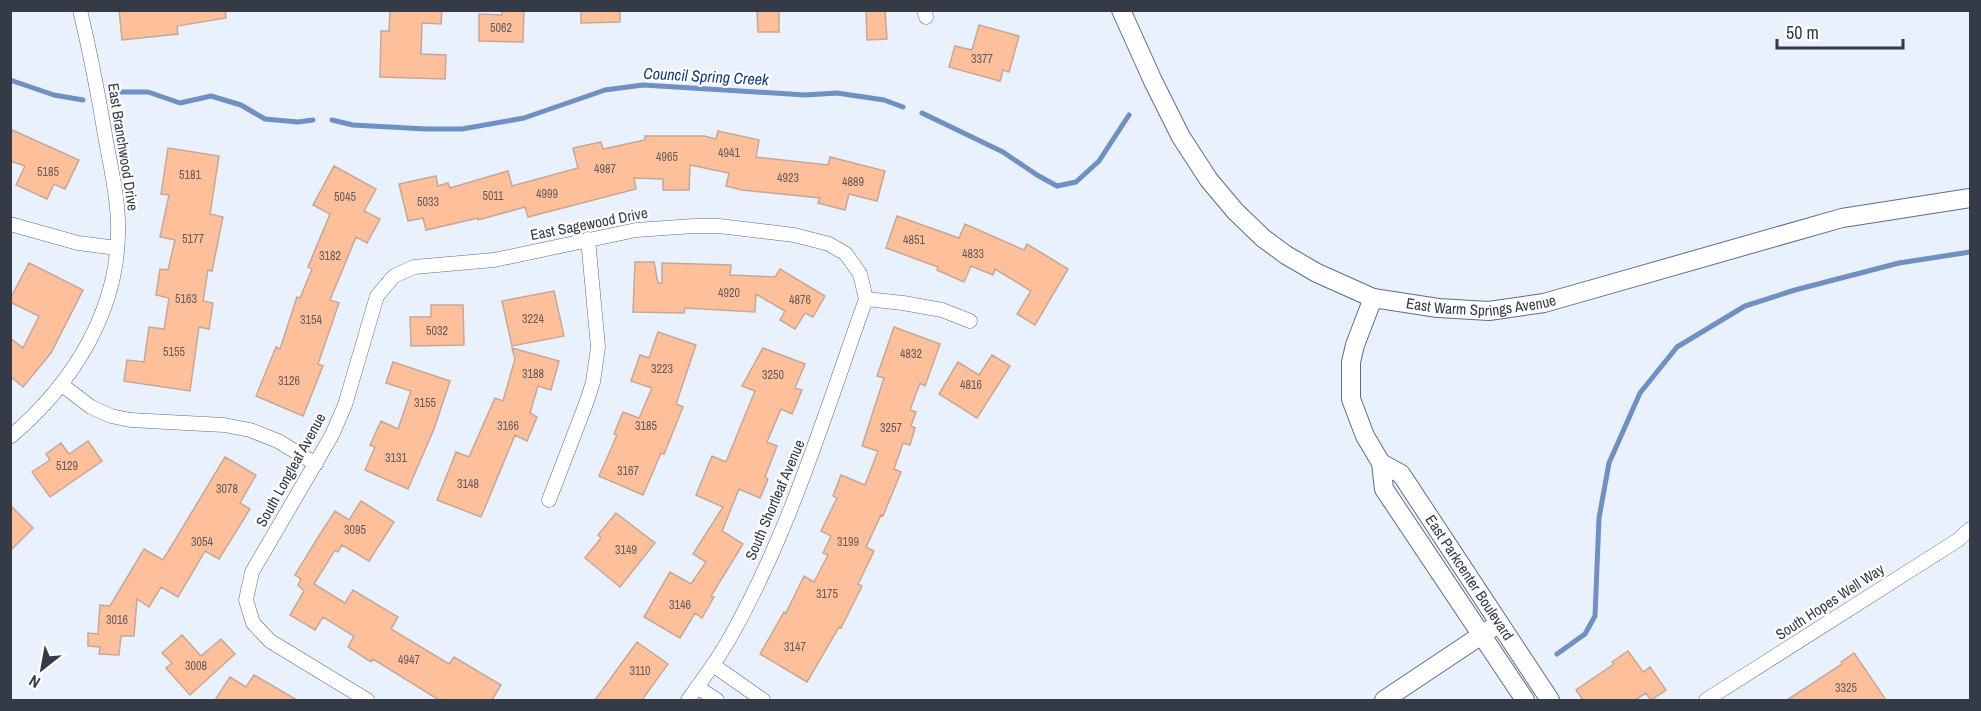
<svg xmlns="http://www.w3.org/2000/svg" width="1981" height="711" viewBox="0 0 1981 711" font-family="'Archivo Narrow',sans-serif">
<rect width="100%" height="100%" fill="#e9f1fc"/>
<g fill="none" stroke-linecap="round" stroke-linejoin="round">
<path stroke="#708fc3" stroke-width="5" d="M10,80L54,95L83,100
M119,92H148L180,103L211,96L241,105L265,119L298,122L313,120
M922,113L1003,152L1037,175L1057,186L1076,182L1099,161L1129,115
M332,120L353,125L426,129H462L524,118L605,90L643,85L805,95L837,93L884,100L903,107
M1557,654L1585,634L1595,616L1599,518L1609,463L1640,393L1677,347L1745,306L1795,290L1899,263L1970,252"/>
</g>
<path fill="#febf9b" stroke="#c7a796" stroke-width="1.5" d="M119,10H225L226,18L177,26L178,34L122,40Z
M390,10H442L441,24L422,23L421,54L446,55L445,79L380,77L381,31H389Z
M502,10H524L523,42L479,41V14L502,15Z
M581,10H620V22L581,23Z
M757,10H779V32H758Z
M866,10H885L887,39L867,40Z
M979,25L1019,36L1009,72L1003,70L1000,81L949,67L955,46L972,50Z
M10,129L79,160L65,189L54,184L47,199L16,185L25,166L10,161Z
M718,131L759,140L756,157L828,165L830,157L885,171L877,201L849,194L845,210L818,203L820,198L742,190L726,186L729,173L690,165L689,190H663V179L634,178L636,189L528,217L525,207L478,220V218L426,230L423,218L408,221L399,184L436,176L438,186L448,183L450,188L508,171L512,186L578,168L573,148L601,142L603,149L645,140V136H704L716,139Z
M168,148L219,156L210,214L223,217L212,271L208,270L203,301L213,303L209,329L199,327L190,391L124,381L127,360L144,362L149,327L164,329L169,298L156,295L160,269L168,270L175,240L160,237L169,195L161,194Z
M334,166L376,189L364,211L380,219L367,243L356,237L330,300L339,303L318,364L323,366L303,416L256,396L276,347L280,349L297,297L300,298L312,269L308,267L330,214L313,205Z
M897,216L959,238L965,224L1024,250L1027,244L1068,269L1035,325L1017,314L1031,291L995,269L993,275L971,266L964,282L937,270L938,267L886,248Z
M635,262H654L658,283H662V263L731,265L730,275L775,277L780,269L825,296L813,317L805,313L795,329L780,320L785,311L756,294L755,312L685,308L684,313L633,312Z
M29,263L83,290L51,353L23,387L10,376V338L23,348L39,316L10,302V299Z
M554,291L564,336L512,346L502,301Z
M431,305H463L464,345L411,346L410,317H431Z
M894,327L940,344L925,386L920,383L910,410L916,412L911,426L915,428L910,445L903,443L894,469L901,472L883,516L881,515L866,547L874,551L858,584L862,586L841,628L839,627L807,682L760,654L784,612L786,613L804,576L814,582L828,555L823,553L831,536L821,531L837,498L833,496L841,475L865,485L878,451L862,446L884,378L877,376Z
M658,332L696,345L676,404L683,407L664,454L661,453L643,495L599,476L617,435L614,434L623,412L639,418L652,388L631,381L640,355L649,358Z
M512,348L559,361L551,390L538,386L530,413L537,417L527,441L515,435L481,517L437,500L456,452L469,457L495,398L503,401L515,359Z
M763,348L805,364L795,388L802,390L792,414L781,409L767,442L777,446L765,477L768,479L760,498L739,489L722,531L743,544L711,596L714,597L702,618L695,613L680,638L644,617L670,572L691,584L706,562L693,554L723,507L696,495L712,456L726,462L755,391L742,386Z
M992,355L1010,366L977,418L939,394L958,362L979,375Z
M393,362L450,381L434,429L408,489L365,470L375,447L370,445L381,421L398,429L411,391L386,383Z
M88,441L102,461L50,497L32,472L50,460L46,454L61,443L69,454Z
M225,457L256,475L240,503L250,509L219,559L205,551L178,597L161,587L149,607L137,599L134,636H121L119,655L99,654L100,647L88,646V633L98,634L100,605L110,606L144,549L163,560Z
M361,501L394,522L369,561L342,545L338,552L335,550L314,584L345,603L353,590L398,617L391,629L449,664L454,657L501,685L492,700H439L373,659L371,662L348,647L354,636L323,617L315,630L290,615L304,591L298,585L301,579L295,575L317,539L335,511L349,520Z
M10,505L33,528L10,551Z
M616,513L655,543L620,587L585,558L601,538L598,535Z
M182,635L201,656L221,639L235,654L190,695L166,668L172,663L162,653Z
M637,642L668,664L642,700H595Z
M1628,651L1643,672L1650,667L1666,690L1651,700L1646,693L1635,700H1583L1576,690L1614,664L1612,662Z
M1854,653L1886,700H1787L1842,664L1841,662Z
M254,675L297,700H215L230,677L246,687Z"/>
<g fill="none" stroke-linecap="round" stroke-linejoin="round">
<defs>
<path id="street" d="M924,10L926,17
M10,224L78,243L117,248
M866,299L903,303L942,310L970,321
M62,385L91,407L111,416L130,420L224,425L250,430L278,441L316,464
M10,437C73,384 120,309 118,225C118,195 110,165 105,135C98,93 90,52 80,10
M549,500L587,401L593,382L598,347L588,239
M713,665L763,700
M697,687L717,700
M367,700L270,641L253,623L246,600L252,572L332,435L345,405L377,296L394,276L414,267L494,260L636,230L694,226H719L794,235L829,244L846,254L860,274L866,299
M688,700C701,682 715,663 727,643C789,535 824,416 866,299
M1706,700L1958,540L1970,529"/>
<g id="secondary">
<path id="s1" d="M1121,10L1153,81L1181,137L1209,180L1235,211L1263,238L1286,255L1317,273L1373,298L1438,308L1489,311L1544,303L1842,218L1970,198"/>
<path d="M1373,298L1355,345L1351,362V399L1365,436L1381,463L1384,489L1525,700"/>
<path id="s2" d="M1381,463L1401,474L1550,700"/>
<path d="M1384,700L1492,628"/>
</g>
</defs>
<use href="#street" stroke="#5e6d87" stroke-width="15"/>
<use href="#secondary" stroke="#5e6d87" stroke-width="20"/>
<use href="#street" stroke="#fff" stroke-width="14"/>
<use href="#secondary" stroke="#fff" stroke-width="18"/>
</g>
<g text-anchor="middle" stroke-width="4.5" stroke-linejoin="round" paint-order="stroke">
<g font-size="12" fill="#665c5b">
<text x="501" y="32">5062</text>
<text x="982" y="63">3377</text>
<text x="729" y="157">4941</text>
<text x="667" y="161">4965</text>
<text x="605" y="173">4987</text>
<text x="48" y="176">5185</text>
<text x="190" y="179">5181</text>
<text x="788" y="182">4923</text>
<text x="853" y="186">4889</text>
<text x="547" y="198">4999</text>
<text x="493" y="200">5011</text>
<text x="345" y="201">5045</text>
<text x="428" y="206">5033</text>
<text x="193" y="243">5177</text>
<text x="914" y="244">4851</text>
<text x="973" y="258">4833</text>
<text x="330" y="260">3182</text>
<text x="729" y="297">4920</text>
<text x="186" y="303">5163</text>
<text x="800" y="304">4876</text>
<text x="533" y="323">3224</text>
<text x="311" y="324">3154</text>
<text x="437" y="335">5032</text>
<text x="174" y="356">5155</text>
<text x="911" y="358">4832</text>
<text x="662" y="373">3223</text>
<text x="533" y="378">3188</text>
<text x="773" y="379">3250</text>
<text x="289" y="385">3126</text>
<text x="971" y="389">4816</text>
<text x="425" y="407">3155</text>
<text x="508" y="430">3166</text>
<text x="646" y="430">3185</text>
<text x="891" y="432">3257</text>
<text x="396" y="462">3131</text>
<text x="67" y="470">5129</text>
<text x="628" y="475">3167</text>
<text x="468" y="488">3148</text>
<text x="227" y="493">3078</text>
<text x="355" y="534">3095</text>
<text x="202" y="546">3054</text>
<text x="848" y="546">3199</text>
<text x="626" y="554">3149</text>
<text x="827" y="598">3175</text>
<text x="680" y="609">3146</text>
<text x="117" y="624">3016</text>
<text x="795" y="651">3147</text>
<text x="409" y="664">4947</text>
<text x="196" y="670">3008</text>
<text x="640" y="675">3110</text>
<text x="1846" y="692">3325</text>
</g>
<g font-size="15" fill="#343b46" stroke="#fff">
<text transform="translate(123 147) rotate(81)" y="5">East Branchwood Drive</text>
<text transform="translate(589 224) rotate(-11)" y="5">East Sagewood Drive</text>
<text dy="5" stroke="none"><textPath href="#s1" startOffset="506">East Warm Springs Avenue</textPath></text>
<text transform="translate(291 470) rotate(-61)" y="5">South Longleaf Avenue</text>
<text transform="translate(775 500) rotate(-67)" y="5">South Shortleaf Avenue</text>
<text dy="5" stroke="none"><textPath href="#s2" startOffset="147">East Parkcenter Boulevard</textPath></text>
<text transform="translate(1830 602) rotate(-33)" y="5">South Hopes Well Way</text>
</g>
<g font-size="16" font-style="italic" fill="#0b3987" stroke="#fff">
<text transform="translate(706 76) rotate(3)" y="6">Council Spring Creek</text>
</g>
</g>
<rect width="1981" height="711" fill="none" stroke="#343b46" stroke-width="24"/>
<g transform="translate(42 669) rotate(211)" stroke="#ffffff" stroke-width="4.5" paint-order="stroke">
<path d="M0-4.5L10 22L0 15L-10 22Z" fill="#343b46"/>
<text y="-9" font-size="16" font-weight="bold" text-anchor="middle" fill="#343b46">N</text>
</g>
<path d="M1777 39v9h126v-9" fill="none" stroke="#343b46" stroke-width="3"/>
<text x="1786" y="39" font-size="18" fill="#343b46" stroke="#ffffff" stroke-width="4.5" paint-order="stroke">50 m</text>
</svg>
